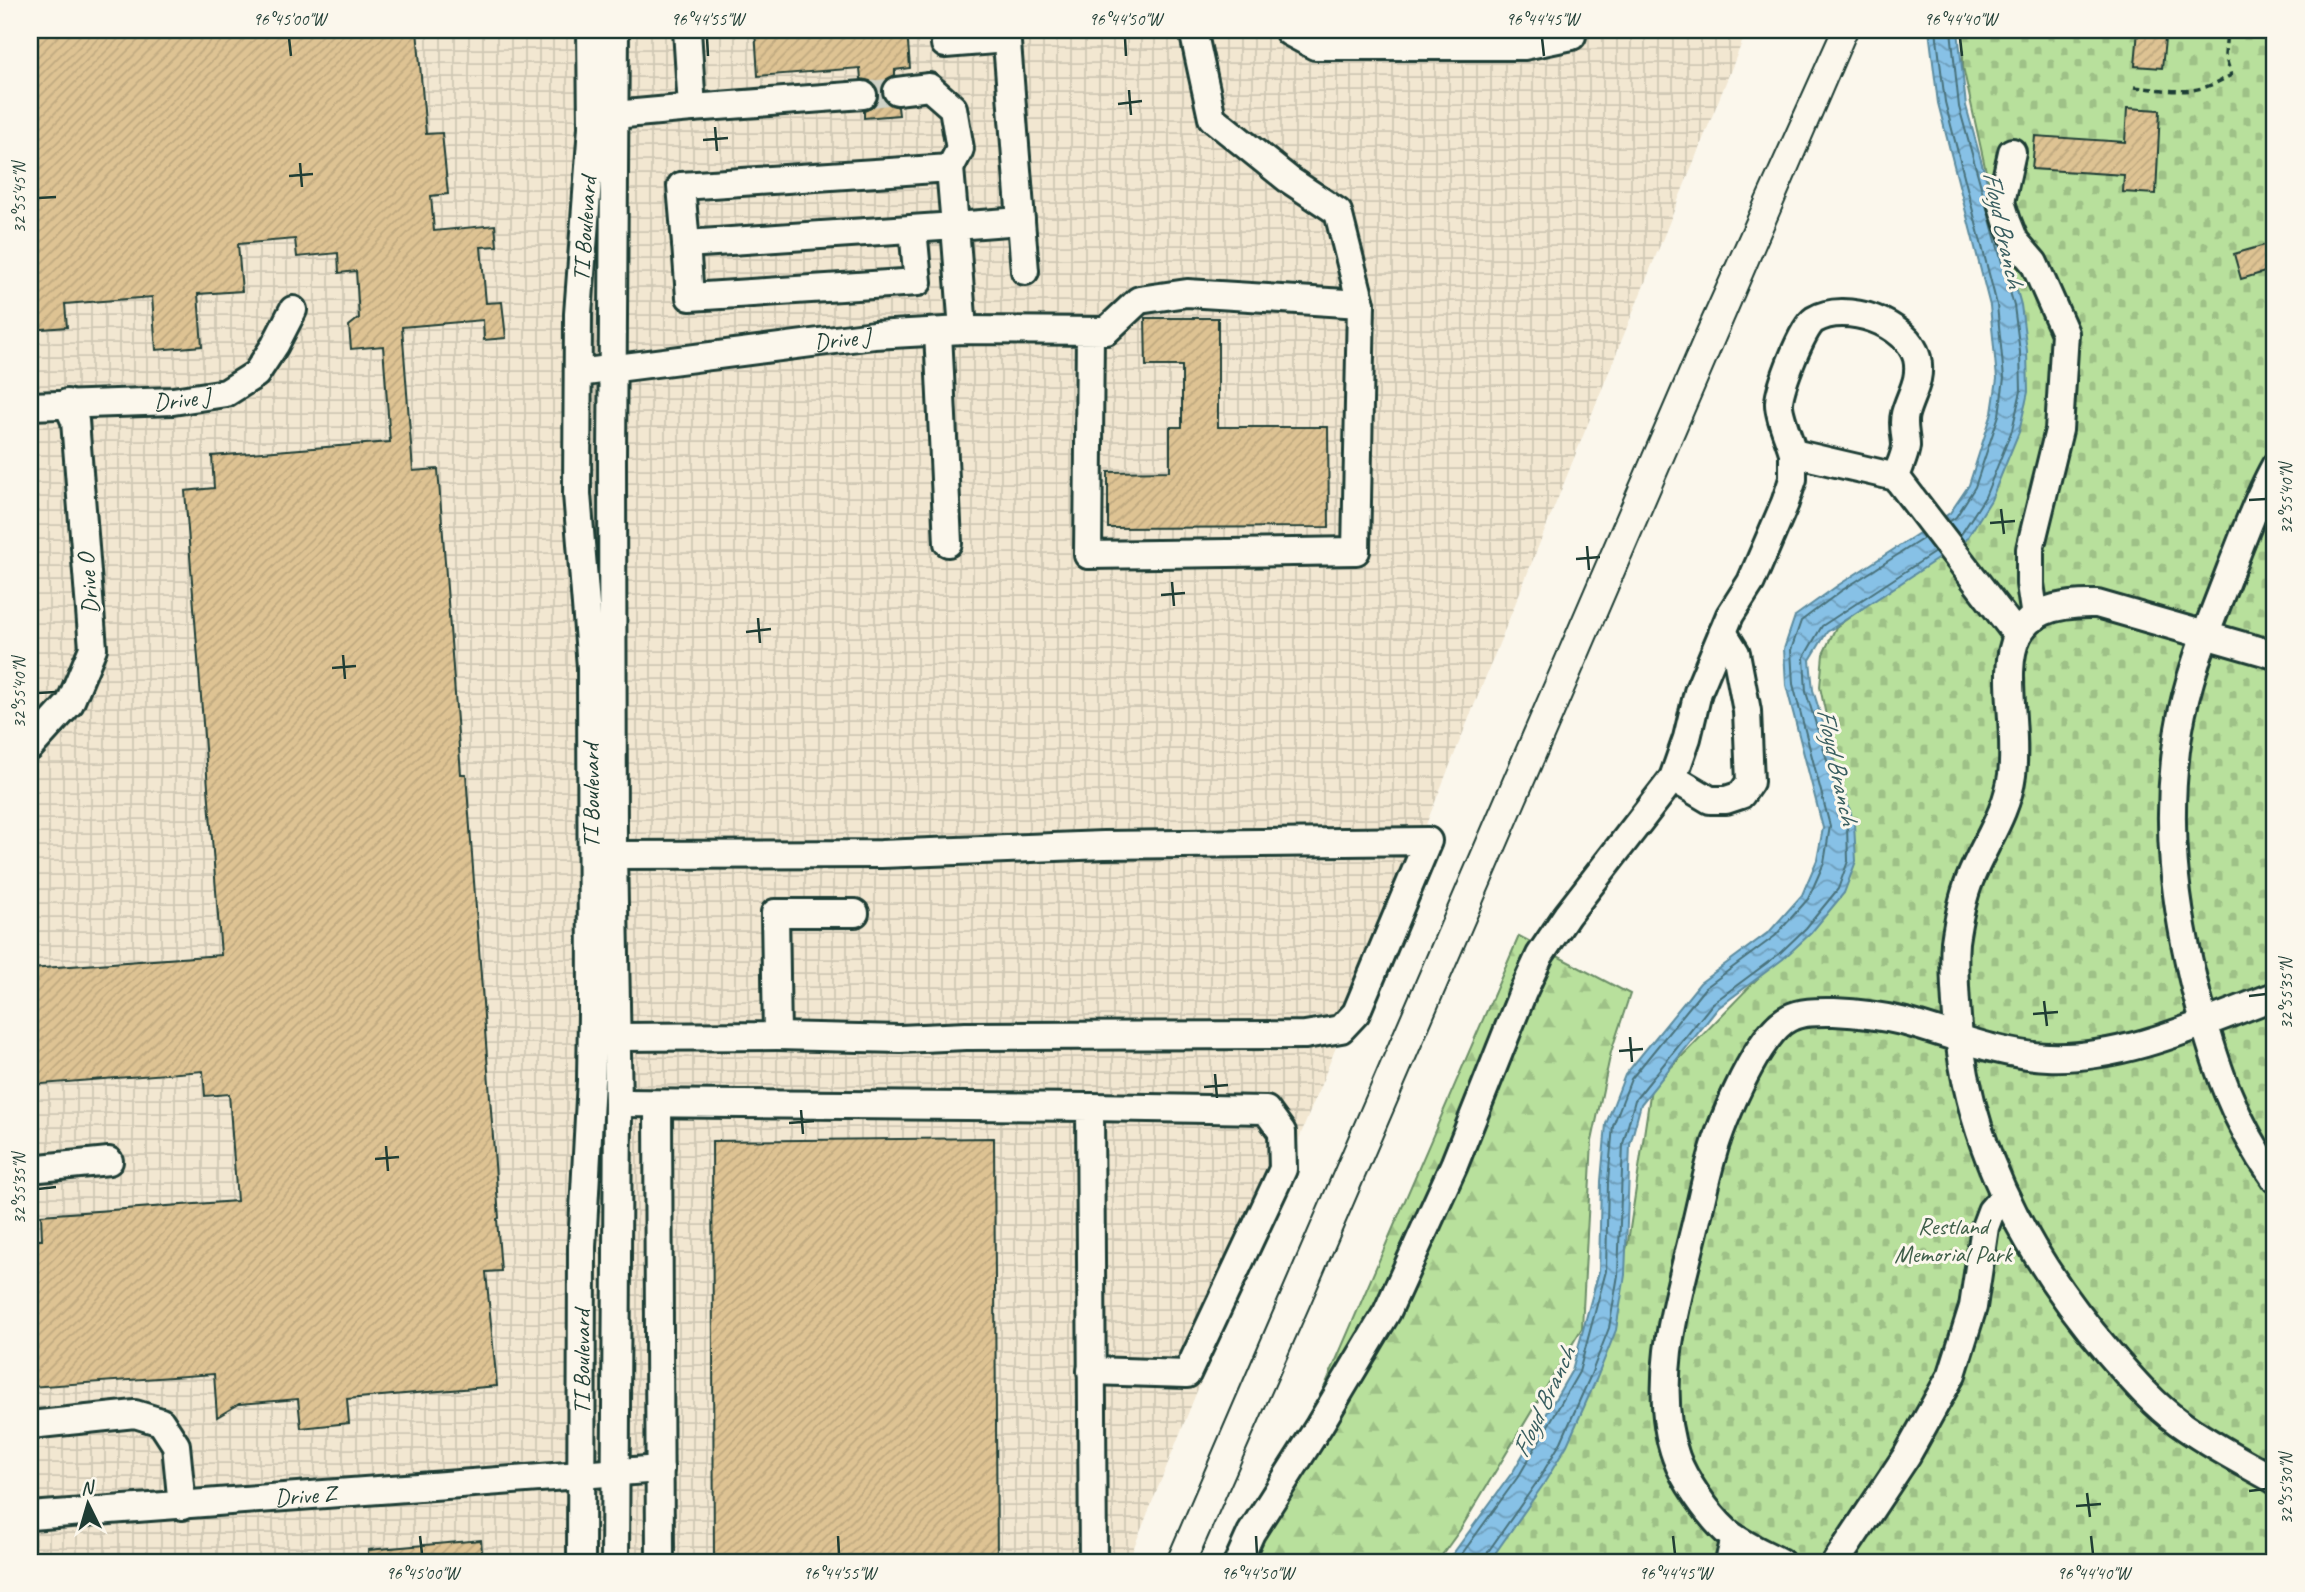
<svg xmlns="http://www.w3.org/2000/svg" width="2305" height="1592" viewBox="0 0 2305 1592" font-family="Caveat,sans-serif">
<defs>
<pattern id="industrial-grid" width="8" height="8" patternUnits="userSpaceOnUse" patternTransform="scale(1.75)"><rect width="8" height="8" fill="#f2e7d1"/><path d="M0 4h8M4 0v8" fill="none" stroke="#cfc7b4"/></pattern>
<pattern id="forest-firs" width="22" height="20" patternUnits="userSpaceOnUse" patternTransform="scale(1.75)"><rect width="22" height="20" fill="#b8e09c"/><path d="M5 1l3.5 6h-7zM16 11l3.5 6h-7z" fill="#9ec187"/></pattern>
<pattern id="cemetery-stones" width="16" height="16" patternUnits="userSpaceOnUse" patternTransform="scale(1.75)"><rect width="16" height="16" fill="#b8e09c"/><path d="M2 7V4a2 2 0 0 1 4 0v3zM10 15v-3a2 2 0 0 1 4 0v3z" fill="#9ec187"/></pattern>
<pattern id="water-waves" width="16" height="10" patternUnits="userSpaceOnUse" patternTransform="scale(1.75)"><rect width="16" height="10" fill="#87c1e6"/><path d="M0 5q4-4 8 0t8 0" fill="none" stroke="#6e9ebb"/></pattern>
<pattern id="building-hatch" width="6" height="6" patternUnits="userSpaceOnUse" patternTransform="scale(1.75)"><rect width="6" height="6" fill="#dec393"/><path d="M-1 1l2-2M0 6l6-6M5 7l2-2" fill="none" stroke="#bea87f"/></pattern>
</defs>
<rect width="100%" height="100%" fill="#fbf7ec"/>
<filter id="ink" filterUnits="userSpaceOnUse"><feTurbulence type="fractalNoise" baseFrequency=".0143" numOctaves="2"/><feDisplacementMap in="SourceGraphic" scale="14" xChannelSelector="R" yChannelSelector="G"/><feConvolveMatrix kernelMatrix="1 2 1 2 8 2 1 2 1" color-interpolation-filters="sRGB"/></filter>
<g filter="url(#ink)">
<path fill="url(#industrial-grid)" d="M30,30H1747L1128,1562H30Z"/>
<path fill="url(#forest-firs)" stroke="#6c8e68" stroke-width="2" d="M1519,936L1630,994L1611,1052L1592,1141L1582,1328L1460,1530L1437,1562H1249Z"/>
<path fill="url(#cemetery-stones)" stroke="#6c8e68" stroke-width="2" d="M1963,30H2275V1562H1480L1597,1363L1628,1242L1651,1088L1827,907L1854,850L1820,687L1823,654L1836,627L1973,528L2020,326L1963,67Z"/>
<path fill="url(#water-waves)" stroke="#5d8c9f" stroke-width="2" d="M1929,30H1958L1966,106L2021,305L2027,351L2028,392L2019,432L1991,500L1966,540L1827,632L1810,660L1813,690L1854,824L1856,861L1844,893L1811,933L1783,959L1718,1008L1641,1104L1630,1145L1625,1275L1616,1330L1596,1380L1567,1445L1543,1485L1489,1562H1447L1514,1470L1572,1370L1599,1271L1601,1181L1606,1124L1625,1075L1700,983L1770,931L1802,895L1817,860L1823,828L1786,685L1784,649L1795,616L1837,586L1950,513L1969,485L1992,413L1997,379L1990,306L1938,103Z"/>
<g fill="none" stroke-linecap="round" stroke-linejoin="round">
<path stroke="#49727b" stroke-width="2" d="M1936,30L1945,102L1997,305L2004,378L1999,415L1975,487L1956,517L1949,522
M1951,30L1959,107L2014,306L2020,352L2021,391L2012,430L1985,497L1960,536
M1456,1562L1520,1474L1579,1372L1606,1271L1608,1181L1613,1126L1631,1079L1705,988L1775,936L1808,899L1824,863L1830,826L1793,684L1791,650L1801,621L1841,591L1924,538
M1483,1562L1485,1556L1537,1482L1561,1442L1590,1377L1609,1328L1618,1275L1623,1144L1635,1100L1713,1003L1779,954L1806,928L1838,889L1848,861L1847,825L1806,692L1804,657L1822,626L1935,552"/>
</g>
<path fill="url(#building-hatch)" stroke="#1f3d34" stroke-width="2" d="M30,30H417L426,134L442,133L448,194L431,196L434,231L495,225L497,246L481,247L486,303L502,302L506,338L484,340L483,320L402,327L413,471L438,469L461,774H466L499,1218L497,1219L501,1271L486,1272L497,1386L347,1399L349,1423L301,1428L298,1399L239,1404L217,1417L214,1374L30,1387V1240H42L41,1215L237,1201L229,1094L205,1096L203,1071L30,1085V969L221,955L185,491L214,488L212,456L390,442L383,346L351,349L349,326L359,318L356,271L339,273L338,253L297,257L295,239L238,244L242,291L198,294L202,346L156,350L152,297L65,304L67,327L30,330Z
M755,30H907L910,68L895,70V75L887,79L883,84L881,92L885,101L898,107L899,115L864,118V111L871,108L877,102L879,93L876,87L870,81L861,79L860,68L758,76Z
M2138,30H2166L2162,68L2135,66Z
M2127,108L2160,110L2156,194L2123,192L2124,175L2032,169L2035,136L2125,142Z
M2275,242V269L2241,279L2234,254Z
M1145,318H1218V427H1328L1329,527L1108,528V472L1170,471V427H1182V366H1146Z
M994,1138L997,1562H714L712,1141Z
M481,1540L483,1562H368V1550Z"/>
<g fill="none" stroke-linecap="round" stroke-linejoin="round">
<path stroke="#cfd2c7" stroke-width="26" stroke-dasharray="26 13" stroke-linecap="butt" d="M863,95L897,91"/>
<defs>
<g id="minor">
<path d="M615,30L612,460L613,855L618,1103L615,1562"/>
<path d="M944,30L945,44L1007,39"/>
<path d="M1193,30L1212,118L1288,179L1338,212L1361,304"/>
<path d="M1289,30V32L1315,46H1524L1572,36V30"/>
<path d="M897,91L929,87L953,108L960,149L950,168"/>
<path d="M692,108L863,95"/>
<path d="M614,115L692,108L687,30"/>
<path d="M2012,152L2001,202L2007,221L2015,241L2034,263L2065,333L2059,430L2030,549V584L2035,617"/>
<path d="M1021,221L1025,271"/>
<path d="M686,244L690,297L918,282L913,229"/>
<path d="M963,330L955,226L686,244L681,186L950,168L955,226L1021,221L1006,30"/>
<path d="M938,332L948,543"/>
<path id="s1" d="M578,373L874,335L963,330L1106,331L1139,300L1187,293L1361,304L1356,551L1088,555L1090,332"/>
<path id="s2" d="M30,406L173,401L226,393L256,374L275,345L293,310"/>
<path d="M2275,466C2257,498 2245,534 2231,568C2211,621 2188,673 2179,729C2164,822 2174,905 2197,996C2215,1065 2233,1120 2275,1179"/>
<path d="M1896,477L1793,453C1790,441 1778,414 1779,402C1780,387 1802,328 1814,320C1845,301 1908,323 1917,358C1922,380 1910,395 1905,414C1902,425 1906,436 1906,446C1905,456 1899,467 1896,477L2017,635"/>
<path d="M2275,655L2097,604C1971,600 2022,698 2012,775C2007,814 1984,844 1970,879C1962,899 1958,921 1955,942C1953,967 1955,992 1957,1017C1967,1145 2027,1258 2110,1354C2131,1378 2152,1403 2178,1422C2208,1444 2243,1462 2275,1480"/>
<path d="M30,747L70,703L93,648L75,421L67,403"/>
<path d="M1673,778L1710,800H1726L1741,795L1750,782L1747,711L1736,653L1723,632"/>
<path d="M613,855L881,854L1104,845L1428,841L1356,1013L1341,1029L1305,1035L966,1036L900,1039L777,1036"/>
<path d="M616,1037L777,1036L775,913H855"/>
<path d="M618,1103L1090,1107L1093,1562"/>
<path d="M658,1104L660,1562"/>
<path d="M1090,1107L1266,1110L1282,1132L1283,1169L1187,1374L1091,1371"/>
<path d="M30,1169L109,1161"/>
<path d="M30,1425L135,1414L161,1422L176,1445L182,1506"/>
<path id="s3" d="M30,1516L660,1469"/>
<path id="s4" d="M581,1562L582,1247L591,1080L592,1013L591,667L577,494L578,314L592,127L591,30"/>
<path d="M1238,1562L1251,1533L1319,1426L1387,1312L1454,1165L1523,992L1540,955L1567,915L1673,778L1687,738L1698,692L1730,615L1751,582L1785,503L1793,479V453"/>
<path d="M1729,1562L1735,1538"/>
<path d="M1780,1562C1763,1553 1741,1544 1726,1531C1708,1514 1684,1480 1676,1457C1664,1424 1664,1385 1668,1351C1673,1311 1684,1273 1693,1235C1700,1208 1705,1180 1713,1153C1722,1120 1759,1032 1789,1018C1802,1011 1820,1012 1834,1012C1858,1013 1882,1016 1906,1022C1953,1035 1999,1055 2048,1057C2124,1060 2205,1022 2275,996"/>
<path d="M1836,1562L1907,1455L1952,1374L1973,1307L1985,1227L1991,1211L2004,1196"/>
</g>
</defs>
<use href="#minor" stroke="#1f3d34" stroke-width="32"/>
<path stroke="#1f3d34" stroke-width="3.5" stroke-dasharray="7 5" stroke-linecap="butt" d="M2134,87C2176,91 2194,97 2231,75L2225,55L2227,30"/>
<use href="#minor" stroke="#fbf7ec" stroke-width="26"/>
<path stroke="#1f3d34" stroke-width="2" d="M1165,1562L1695,332L1831,30
M1197,1562C1422,1053 1643,542 1859,30"/>
</g>
</g>
<path fill="none" stroke="#1f3d34" stroke-width="2.5" d="M289,38L291,56M707,38L708,56M1125,38L1126,56M1542,38L1544,56M1960,38L1962,56M1129,90L1131,115M1118,104L1142,101M715,127L717,151M703,140L728,138M300,163L302,187M289,176L313,174M38,198L56,197M2249,500L2266,499M2001,509L2004,534M1990,523L2015,521M1587,546L1589,570M1576,559L1600,557M1172,582L1174,606M1161,595L1185,593M758,618L760,643M746,632L771,629M343,655L345,679M332,668L356,666M38,693L56,692M2249,996L2266,994M2044,1001L2047,1026M2033,1014L2058,1012M1630,1037L1632,1062M1619,1051L1643,1049M1215,1074L1217,1098M1204,1087L1228,1085M801,1110L803,1134M789,1123L814,1121M386,1146L388,1171M375,1159L399,1157M38,1189L56,1187M2249,1491L2266,1489M2087,1493L2090,1517M2076,1506L2101,1504M420,1536L422,1554M838,1536L839,1554M1256,1536L1257,1554M1673,1536L1675,1554M2091,1536L2093,1554"/>
<g text-anchor="middle" stroke-width="6" stroke-linejoin="round" paint-order="stroke">
<g font-size="24" fill="#1f3d34" stroke="#fbf7ec">
<text dy="8" stroke="none"><textPath href="#s4" startOffset="1334">TI Boulevard</textPath></text>
<text dy="8" stroke="none"><textPath href="#s1" startOffset="266">Drive J</textPath></text>
<text dy="8" stroke="none"><textPath href="#s2" startOffset="152">Drive J</textPath></text>
<text transform="translate(88 584) rotate(-95)" y="8">Drive O</text>
<text transform="translate(591 796) rotate(-90)" y="8">TI Boulevard</text>
<text dy="8" stroke="none"><textPath href="#s4" startOffset="200">TI Boulevard</textPath></text>
<text dy="8" stroke="none"><textPath href="#s3" startOffset="276">Drive Z</textPath></text>
</g>
<g font-size="24" fill="#3e5e49" stroke="#fbf7ec">
<text x="1953" y="1234">Restland<tspan x="1953" dy="28">Memorial Park</tspan></text>
</g>
<g font-size="26" font-style="italic" fill="#395e60" stroke="#fbf7ec">
<text transform="translate(2004 229) rotate(78)" y="9">Floyd Branch</text>
<text transform="translate(1838 766) rotate(78)" y="9">Floyd Branch</text>
<text transform="translate(1543 1402) rotate(-65)" y="9">Floyd Branch</text>
</g>
</g>
<rect width="2305" height="1592" fill="none" stroke="#fbf7ec" stroke-width="77"/>
<g transform="translate(88 1504) rotate(355)" stroke="#fbf7ec" stroke-width="5" paint-order="stroke">
<path d="M0-5L12 26L0 18L-12 26Z" fill="#1f3d34"/>
<text y="-10" font-size="19" font-weight="bold" text-anchor="middle" fill="#1f3d34">N</text>
</g>
<rect x="38" y="38" width="2228" height="1516" fill="none" stroke="#1f3d34" stroke-width="2.5"/>
<g font-size="18" text-anchor="middle" fill="#1f3d34">
<text x="289" y="25">96°45'00"W</text>
<text x="707" y="25">96°44'55"W</text>
<text x="1125" y="25">96°44'50"W</text>
<text x="1542" y="25">96°44'45"W</text>
<text x="1960" y="25">96°44'40"W</text>
<text transform="translate(19 198) rotate(-90)" y="6">32°55'45"N</text>
<text transform="translate(2286 499) rotate(-90)" y="6">32°55'40"N</text>
<text transform="translate(19 693) rotate(-90)" y="6">32°55'40"N</text>
<text transform="translate(2286 994) rotate(-90)" y="6">32°55'35"N</text>
<text transform="translate(19 1189) rotate(-90)" y="6">32°55'35"N</text>
<text transform="translate(2286 1489) rotate(-90)" y="6">32°55'30"N</text>
<text x="422" y="1579">96°45'00"W</text>
<text x="839" y="1579">96°44'55"W</text>
<text x="1257" y="1579">96°44'50"W</text>
<text x="1675" y="1579">96°44'45"W</text>
<text x="2093" y="1579">96°44'40"W</text>
</g>
</svg>
